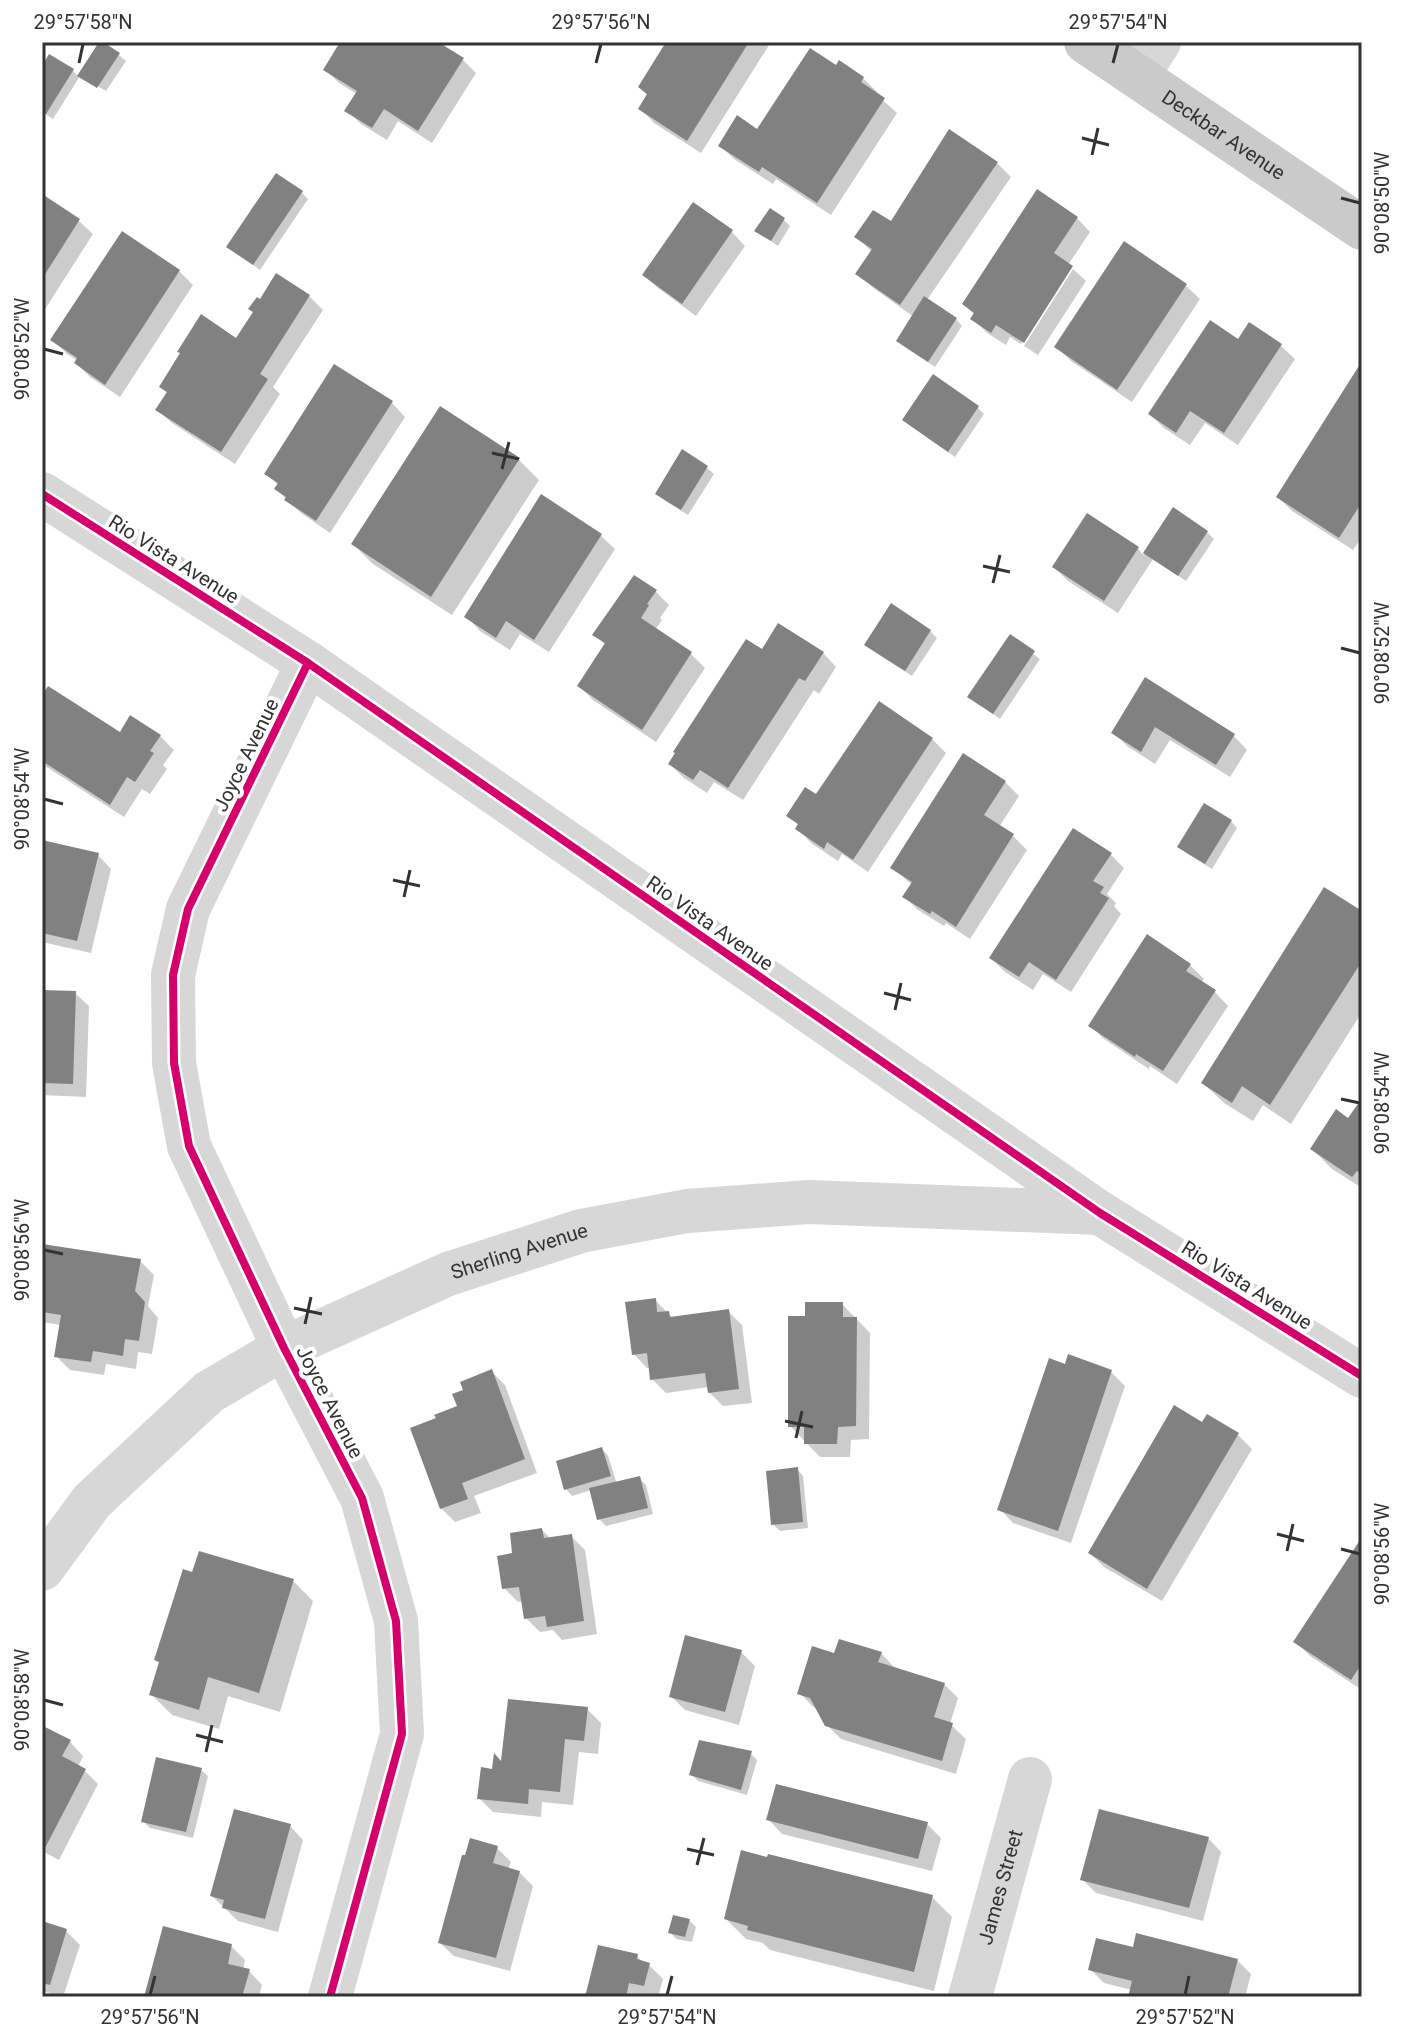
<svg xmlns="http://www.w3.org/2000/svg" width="1404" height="2039" viewBox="0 0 1404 2039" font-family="Roboto,sans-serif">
<rect width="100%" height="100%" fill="#fff"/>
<path fill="#0003" d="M343,42H435L462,59L476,73L432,143L398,121L387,140L361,124L347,110L357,94L339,83L326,70Z
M669,42H771L701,153L654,123L641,109L648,96L640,87Z
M101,43L119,55L126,61L106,91L80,76L53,119L42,112V69L73,71L79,77Z
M837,68L863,78L877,92L876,94L897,113L831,215L776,179L773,184L734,159L721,146L758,132Z
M950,132L997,163L1011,177L927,300L956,319L962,326L935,367L905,347L898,341L914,317L872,287L858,274L872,252L857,237L891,224Z
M301,192L308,199L260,270L229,247Z
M42,197L79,221L93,234L42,314Z
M694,204L732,232L745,246L696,316L658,288L644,275Z
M1077,218L1090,232L1068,265L1072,268H1070L1021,344L1010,337L1006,345L987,333L973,319L975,315L964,304Z
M784,220L790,226L778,246L757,231Z
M1073,269L1086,281L1038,355L1024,346Z
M179,271L193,285L120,397L90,377L76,363L78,361L67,354L53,340Z
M1186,286L1200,299L1132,402L1071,361L1057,347Z
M309,296L323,310L273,387L280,394L235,464L172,423L158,410L168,394L161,387L182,355L237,341Z
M1238,342L1281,346L1295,359L1238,445L1205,423L1190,445L1164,428L1150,414Z
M1362,364V537L1353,550L1292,511L1278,497Z
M933,377L978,408L984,414L955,457L911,426L904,420Z
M392,403L405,417L330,533L301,513L276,489L279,486L267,474Z
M441,409L519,460L539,480L452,615L373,564L353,544Z
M682,452L707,468L714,474L688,515L664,500L657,493Z
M542,497L601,536L615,549L549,652L520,634L510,650L480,631L467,617Z
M1173,510L1207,532L1214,539L1186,581L1153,559L1118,613L1068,581L1054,567L1137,548L1144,555Z
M655,591L669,605L660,618L662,620L655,630L691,654L705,668L656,742L593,700L579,686L606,646L595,634Z
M930,631L937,638L912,676L873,651L866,644Z
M1010,637L1040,659L1000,719L970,697Z
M763,652L823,653L836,667L819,694L814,690L743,800L714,782L707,793L684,778L670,764Z
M1145,680L1234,736L1247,750L1230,777L1170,740L1155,764L1127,746L1113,732Z
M42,699L121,734L160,736L174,750L163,765L167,769L150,794L142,789L124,817L42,764Z
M932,739L946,753L868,872L842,854L838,861L811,843L798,829L799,826L789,815L817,797Z
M1005,782L1019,796L999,827L1013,836L1027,850L970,939L946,923L944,926L918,910L905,897L912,885L893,868Z
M1231,821L1237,828L1212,869L1186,853L1180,847Z
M42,842L98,855L111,869L91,953L42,942Z
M1110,854L1124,868L1107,894L1116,903L1114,906L1121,914L1071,992L1043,974L1033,990L1005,972L991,958Z
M1362,914V1012L1291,1124L1263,1105L1253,1121L1224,1103L1203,1083Z
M1190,965L1204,979L1201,983L1215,992L1228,1006L1177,1084L1150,1066L1149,1069L1104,1039L1090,1025Z
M42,992L75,993L89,1006L86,1097L42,1095Z
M1362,1101V1188L1332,1169L1312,1149L1349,1121Z
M42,1246L140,1261L154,1275L148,1306L158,1318L152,1354L138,1352L136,1369L106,1364L104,1375L70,1370L56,1356L61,1325L42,1322Z
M655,1300L674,1319L728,1311L742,1325L752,1403L723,1406L709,1392V1387L666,1393L652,1379L651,1367L647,1368L634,1354Z
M842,1304L870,1333L869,1439L851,1440L850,1457H820L790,1426L806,1318Z
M1067,1367L1111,1372L1125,1386L1071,1543L1013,1523L1000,1509Z
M491,1371L505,1385L537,1473L474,1496L481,1513L455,1522L441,1508L460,1407L465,1391Z
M1207,1417L1238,1435L1252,1449L1162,1601L1104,1567L1090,1553L1203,1424Z
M602,1449L608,1456L617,1484L639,1478L646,1485L653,1514L606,1526L599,1519L591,1490L572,1496L566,1489Z
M797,1469L803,1476L808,1528L780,1531L773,1524Z
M542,1530L551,1539L571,1536L585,1550L597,1634L562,1640L553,1630L540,1632L526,1618L523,1601L518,1602L504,1588L515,1554Z
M1362,1541V1690L1310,1656L1296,1642Z
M293,1581L313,1601L280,1712L228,1696L219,1729L172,1715L151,1694L160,1664L157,1660Z
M741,1652L755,1666L739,1725L685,1710L671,1696Z
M881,1653L894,1667L944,1684L958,1698L950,1724L966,1739L956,1774L841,1739L827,1725L818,1708L813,1707L800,1693L835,1655Z
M587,1709L601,1723L598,1754L579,1752L573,1805L542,1802L541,1817L493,1812L479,1798L502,1764Z
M44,1728L70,1742L83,1756L78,1767L84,1770L98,1784L59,1860L42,1851V1732Z
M750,1753L757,1760L747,1795L698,1781L691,1774Z
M201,1770L208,1776L193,1838L150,1828L143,1821Z
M769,1820L927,1824L941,1838L932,1871L782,1834Z
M290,1826L303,1840L278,1932L238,1921L212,1896Z
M1208,1838L1221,1852L1203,1921L1096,1893L1082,1879Z
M497,1848L511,1862L508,1870L519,1872L533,1886L510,1971L454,1956L440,1943Z
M932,1897L952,1917L934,1991L770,1950L763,1943L746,1939L726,1919Z
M690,1921L696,1927L692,1942L676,1939L670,1932Z
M42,1923L66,1931L80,1945L63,1997L42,1991Z
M231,1946L245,1960L243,1970L249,1971L262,1985L259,1997H146Z
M1134,1950L1237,1960L1251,1974L1245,1997H1130L1132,1990L1104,1983L1091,1970Z
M637,1956L643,1963L649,1965L663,1979L658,1997L643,1995L642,1997H587Z"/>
<path fill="#818181" d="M99,42H103L120,53L97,88L77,76Z
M340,42H438L464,58L418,131L384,109L372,128L344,111L357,91L323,70Z
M666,42H749L687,141L638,109L647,94L638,87Z
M810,48L836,65L839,60L864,77L861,82L885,98L817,203L762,167L759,172L718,146L737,115L757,129Z
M49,54L74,69L46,114L42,111V66Z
M949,129L998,162L900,305L855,274L872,249L854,237L873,210L891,221Z
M276,173L303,191L253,265L226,247Z
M1037,189L1078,217L1054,253L1073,266L1024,343L996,325L991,333L970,319L974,313L962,304Z
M42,194L80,219L42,279Z
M693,202L733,230L682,304L642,275Z
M770,208L785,218L771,241L754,231Z
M122,231L180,270L105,385L74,363L77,358L50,340Z
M1124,241L1187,284L1117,390L1054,347Z
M276,273L310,295L260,374L268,379L221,452L155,410L167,392L159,387L180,353L177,352L201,314L236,338L253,312L248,309L257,297L260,299Z
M924,296L957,318L928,362L896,341Z
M1210,320L1238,339L1249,322L1282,344L1224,433L1190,411L1176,433L1148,414Z
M1362,361V502L1339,538L1276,497Z
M334,364L393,401L316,521L284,500L286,497L274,489L278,483L264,474Z
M933,374L979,406L948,452L902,420Z
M440,406L520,458L431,597L351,544Z
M682,449L708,466L681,510L655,494Z
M541,494L602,534L534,640L506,621L496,638L464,617Z
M1173,507L1208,531L1178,576L1143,553Z
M1087,513L1139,547L1104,601L1052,567Z
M634,575L657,590L647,604L649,605L641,618L692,652L642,730L577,686L605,643L592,635Z
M891,603L931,630L905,671L864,645Z
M778,623L824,652L805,681L799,678L728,788L700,770L693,780L668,764L675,753L673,752L746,639L762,649Z
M1010,634L1035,651L993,714L967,697Z
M1145,677L1235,734L1216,765L1155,727L1141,752L1111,733Z
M48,686L120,732L130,715L161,735L150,751L154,753L135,782L127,777L110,805L42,761V695Z
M879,701L933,738L853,860L827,842L824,849L795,829L798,824L786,816L805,787L816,794Z
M963,753L1006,781L984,815L1014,834L956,927L932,911L930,914L902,897L912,882L890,868Z
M1204,803L1232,820L1205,864L1177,847Z
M1073,828L1112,853L1093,881L1104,887L1100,893L1109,898L1056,980L1029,962L1019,977L989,958Z
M42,840L99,853L77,941L42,933Z
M1324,887L1362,911V961L1270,1105L1242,1086L1232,1103L1201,1083Z
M1147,934L1191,964L1186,971L1216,990L1163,1071L1136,1054L1135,1057L1088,1026Z
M42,990L76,991L73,1084L42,1083Z
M1362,1098V1175L1357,1171L1352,1177L1310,1149L1336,1109L1348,1118Z
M42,1244L141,1259L135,1291L145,1302L139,1341L125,1339L123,1356L93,1351L91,1362L54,1357L61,1315L42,1312Z
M656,1298L657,1312L669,1311L670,1317L729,1309L739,1389L708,1393L705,1373L650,1380L647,1353L632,1355L625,1302Z
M805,1302H843V1317H857L856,1426L838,1427L837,1444H804V1427H788V1316H805Z
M1068,1354L1112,1370L1058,1531L997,1510L1049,1358L1065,1364Z
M492,1369L525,1459L462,1483L468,1499L440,1509L410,1428L436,1418L434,1415L457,1406L452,1394L463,1390L460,1382Z
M1174,1405L1202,1422L1207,1414L1239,1433L1147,1589L1088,1553Z
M602,1447L611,1476L564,1490L556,1461Z
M798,1467L803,1522L771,1525L766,1471Z
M640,1476L648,1508L597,1520L589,1488Z
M542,1528L544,1538L572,1534L584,1621L547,1627L545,1616L524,1619L519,1587L502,1589L497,1556L512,1553L510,1533Z
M1362,1537V1663L1351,1680L1293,1642Z
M199,1551L294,1579L259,1693L208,1677L199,1710L149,1695L159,1662L154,1660L183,1569L192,1572Z
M685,1635L742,1650L725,1712L669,1697Z
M839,1639L882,1652L878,1662L945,1683L934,1717L953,1723L942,1761L825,1726L810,1698L797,1694L812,1646L834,1653Z
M508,1699L588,1707L584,1741L565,1739L560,1792L529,1789L528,1804L477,1799L481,1767L492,1769L494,1753L501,1761Z
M43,1726L71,1740L62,1756L86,1769L45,1848L42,1846Z
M699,1740L752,1751L741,1790L689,1775Z
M156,1757L202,1768L186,1832L141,1822Z
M776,1784L928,1822L918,1859L766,1820Z
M234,1809L291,1824L265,1919L222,1908L224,1900L210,1896Z
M1099,1809L1209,1837L1189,1908L1080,1880Z
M470,1838L498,1846L493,1863L520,1871L496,1958L438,1943L462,1855H465Z
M741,1850L767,1857L768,1854L933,1895L914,1972L747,1930L748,1926L724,1919Z
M673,1915L690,1919L685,1937L668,1933Z
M42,1921L67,1929L50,1985L42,1983Z
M163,1926L232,1944L228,1964L250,1969L242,1997H144Z
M1136,1933L1238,1959L1228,1997H1128L1132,1981L1088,1970L1096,1938L1133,1947Z
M598,1945L638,1954L637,1959L650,1963L644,1986L629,1983L626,1997H585Z"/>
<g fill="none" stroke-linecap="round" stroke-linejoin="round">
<g stroke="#d7d7d7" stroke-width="44">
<path d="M1137,76L1159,42"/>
<path d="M42,494L308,663L1100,1213L1362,1376"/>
<path d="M308,663L188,909L173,975L174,1063L189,1146L284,1348L362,1498L396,1621L402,1734L330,1997"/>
<path id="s1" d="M42,1569L92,1501L209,1392L284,1348L448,1274L581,1231L687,1211L809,1202L1100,1213"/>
<path id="s2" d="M970,1997L1030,1779"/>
</g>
<path stroke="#cacaca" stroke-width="44" id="s3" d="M1086,42L1362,228"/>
<defs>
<path id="cycleway" d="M42,494L308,663L1100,1213L1362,1376
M308,663L188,909L173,975L174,1063L189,1146L284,1348L362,1498L396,1621L402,1734L330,1997"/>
</defs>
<use href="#cycleway" stroke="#fff" stroke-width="13"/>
<use href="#cycleway" stroke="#d6006c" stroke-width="8"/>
</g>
<path fill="none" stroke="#333" stroke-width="3" d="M79,63L83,44M596,63L601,44M1113,63L1118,44M1082,138L1109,145M1092,155L1098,128M1341,198L1360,203M44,349L63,354M492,453L519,459M502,469L509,442M983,566L1010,572M993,583L1000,555M1341,648L1360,653M44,799L63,804M393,880L420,886M404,897L410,870M884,993L911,1000M895,1010L901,983M1341,1099L1360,1103M44,1250L63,1254M294,1308L322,1314M305,1324L311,1297M785,1421L813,1427M796,1438L802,1411M1277,1534L1304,1541M1341,1549L1360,1554M1287,1551L1293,1524M44,1700L63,1705M196,1735L223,1742M206,1752L212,1725M687,1849L714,1855M697,1865L704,1838M150,1995L155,1976M667,1995L672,1976M1185,1995L1189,1976"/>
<g text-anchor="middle" stroke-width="8" stroke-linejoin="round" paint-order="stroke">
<g font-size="20" fill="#333" stroke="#fff">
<text dy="7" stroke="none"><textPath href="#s3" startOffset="166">Deckbar Avenue</textPath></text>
<text transform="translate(174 559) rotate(32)" y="7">Rio Vista Avenue</text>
<text transform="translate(246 755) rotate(-64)" y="7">Joyce Avenue</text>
<text transform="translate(710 923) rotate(35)" y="7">Rio Vista Avenue</text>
<text dy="7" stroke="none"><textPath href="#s1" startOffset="586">Sherling Avenue</textPath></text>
<text transform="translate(1247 1285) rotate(32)" y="7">Rio Vista Avenue</text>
<text transform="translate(330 1402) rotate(63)" y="7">Joyce Avenue</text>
<text dy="7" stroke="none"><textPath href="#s2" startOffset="114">James Street</textPath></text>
</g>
</g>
<rect width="1404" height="2039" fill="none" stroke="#ffffff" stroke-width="88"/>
<rect x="44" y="44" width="1316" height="1951" fill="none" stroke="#333" stroke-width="3"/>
<g font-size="20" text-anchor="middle" fill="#333">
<text x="83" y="29">29°57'58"N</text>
<text x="601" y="29">29°57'56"N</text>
<text x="1118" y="29">29°57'54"N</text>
<text transform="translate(1382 203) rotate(-90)" y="7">90°08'50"W</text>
<text transform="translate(22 349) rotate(-90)" y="7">90°08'52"W</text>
<text transform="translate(1382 653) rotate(-90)" y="7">90°08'52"W</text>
<text transform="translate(22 799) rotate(-90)" y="7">90°08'54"W</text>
<text transform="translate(1382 1103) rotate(-90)" y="7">90°08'54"W</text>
<text transform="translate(22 1250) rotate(-90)" y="7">90°08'56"W</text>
<text transform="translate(1382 1554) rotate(-90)" y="7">90°08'56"W</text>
<text transform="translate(22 1700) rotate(-90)" y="7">90°08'58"W</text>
<text x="150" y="2024">29°57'56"N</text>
<text x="667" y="2024">29°57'54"N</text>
<text x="1185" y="2024">29°57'52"N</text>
</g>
</svg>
